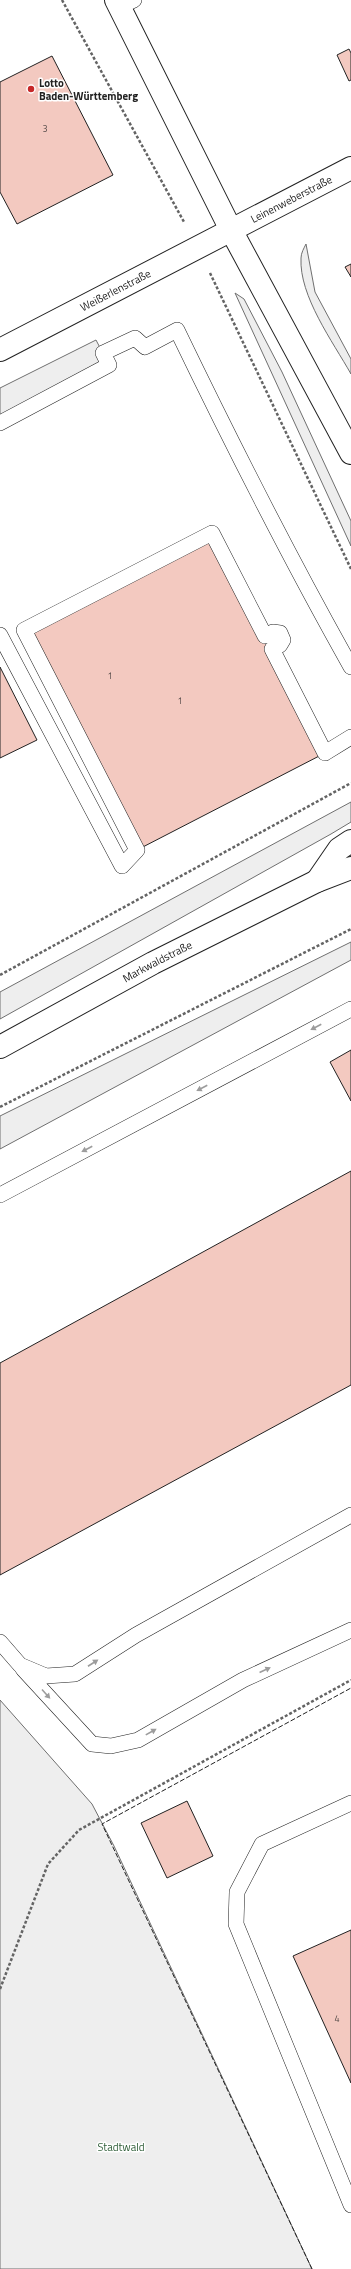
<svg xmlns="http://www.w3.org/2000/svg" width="351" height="2269" viewBox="0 0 351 2269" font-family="'Titillium Web',sans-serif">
<rect width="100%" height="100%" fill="#fff"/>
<path fill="#eee" stroke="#6f6f6f" d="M306,244L315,292L351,359V374C333,342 299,296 301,258C301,253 304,248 306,244Z
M235,293L244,299L282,372L351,521V546Z
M96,340L109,365L0,423V388Z
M351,802V822L331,834L0,1019V992Z
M351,942V960L0,1149V1116Z
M0,1700L92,1804L114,1846L312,2269H0Z"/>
<path fill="#f3c9c0" stroke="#222" d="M349,49L351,53V80L349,81L337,55Z
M52,56L113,175L17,224L0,192V82Z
M351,264V277L345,267Z
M212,533L325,753L137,850L24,630Z
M0,667L37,740L0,758Z
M351,1050V1101L330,1062Z
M351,1171V1385L0,1575V1363Z
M187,1801L213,1856L167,1878L141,1823Z
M351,1930V2083L293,1956Z"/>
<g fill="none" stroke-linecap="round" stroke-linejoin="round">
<defs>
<path id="service" d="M119,7L134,0
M0,423L109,365L103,353L135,338L145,347L177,330C232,444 289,557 351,667
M0,635L122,866L137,850L24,630L212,533L265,636L273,632L280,633L283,640L280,645L272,649L325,753L351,737
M0,1195L351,1009
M0,1642L20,1665L46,1676L75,1674L136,1635L351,1515
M23,1669L92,1744L111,1746L138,1740L243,1680L351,1630
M351,1803L262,1844L237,1892L236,1924L351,2205"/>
<g id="minor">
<path d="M116,0L231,230L351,453"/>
<path id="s1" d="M0,350L351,168"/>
</g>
<g id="secondary">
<path d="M317,881L339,849L351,841"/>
<path id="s2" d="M0,1047L153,963L317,881L351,868"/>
</g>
</defs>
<use href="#service" stroke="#222" stroke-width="16"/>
<use href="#minor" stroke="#222" stroke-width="24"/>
<use href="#secondary" stroke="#222" stroke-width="24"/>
<path stroke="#646464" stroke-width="2.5" stroke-dasharray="3 2" stroke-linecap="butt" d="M62,0L184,222
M210,273L351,569
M0,975L351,783
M0,1107L351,929
M0,1989L48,1864L79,1830L351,1680"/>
<use href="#service" stroke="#fff" stroke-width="15"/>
<use href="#minor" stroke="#fff" stroke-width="22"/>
<use href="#secondary" stroke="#fff" stroke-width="22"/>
<path stroke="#222" stroke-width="1" stroke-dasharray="5 2" stroke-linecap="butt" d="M312,2269L102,1824L351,1688"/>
</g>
<defs><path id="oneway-solid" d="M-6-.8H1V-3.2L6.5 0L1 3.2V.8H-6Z"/></defs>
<g fill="#9c9c9c">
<use href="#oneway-solid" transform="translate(316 1027) rotate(152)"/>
<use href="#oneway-solid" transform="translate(202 1088) rotate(152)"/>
<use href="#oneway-solid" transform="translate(87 1149) rotate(152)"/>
<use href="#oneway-solid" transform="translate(93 1663) rotate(-33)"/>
<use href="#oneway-solid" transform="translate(265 1670) rotate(-25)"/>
<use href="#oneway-solid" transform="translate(46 1694) rotate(48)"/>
<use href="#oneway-solid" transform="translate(151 1732) rotate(-29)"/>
</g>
<circle fill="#c62828" stroke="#fff" stroke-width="1.5" cx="31" cy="89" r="4"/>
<g text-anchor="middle" stroke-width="3" stroke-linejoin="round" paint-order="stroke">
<g font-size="9" fill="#564c4a">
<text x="45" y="132">3</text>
<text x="110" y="679">1</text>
<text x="180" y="704">1</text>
<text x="337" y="2022">4</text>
</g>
<g font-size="11" font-weight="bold" fill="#222" stroke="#fff" text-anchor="start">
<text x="39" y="87">Lotto<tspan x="39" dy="13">Baden-Württemberg</tspan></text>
</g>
<g font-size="11" fill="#222" stroke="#fff">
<text dy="4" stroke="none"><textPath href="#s1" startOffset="328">Leinenweberstraße</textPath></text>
<text dy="4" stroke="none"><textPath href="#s1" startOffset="130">Weißerlenstraße</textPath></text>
<text dy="4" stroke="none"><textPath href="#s2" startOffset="179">Markwaldstraße</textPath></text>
</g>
<g font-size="11" fill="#2f5e38" stroke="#fff">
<text x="121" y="2151">Stadtwald</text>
</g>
</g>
</svg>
